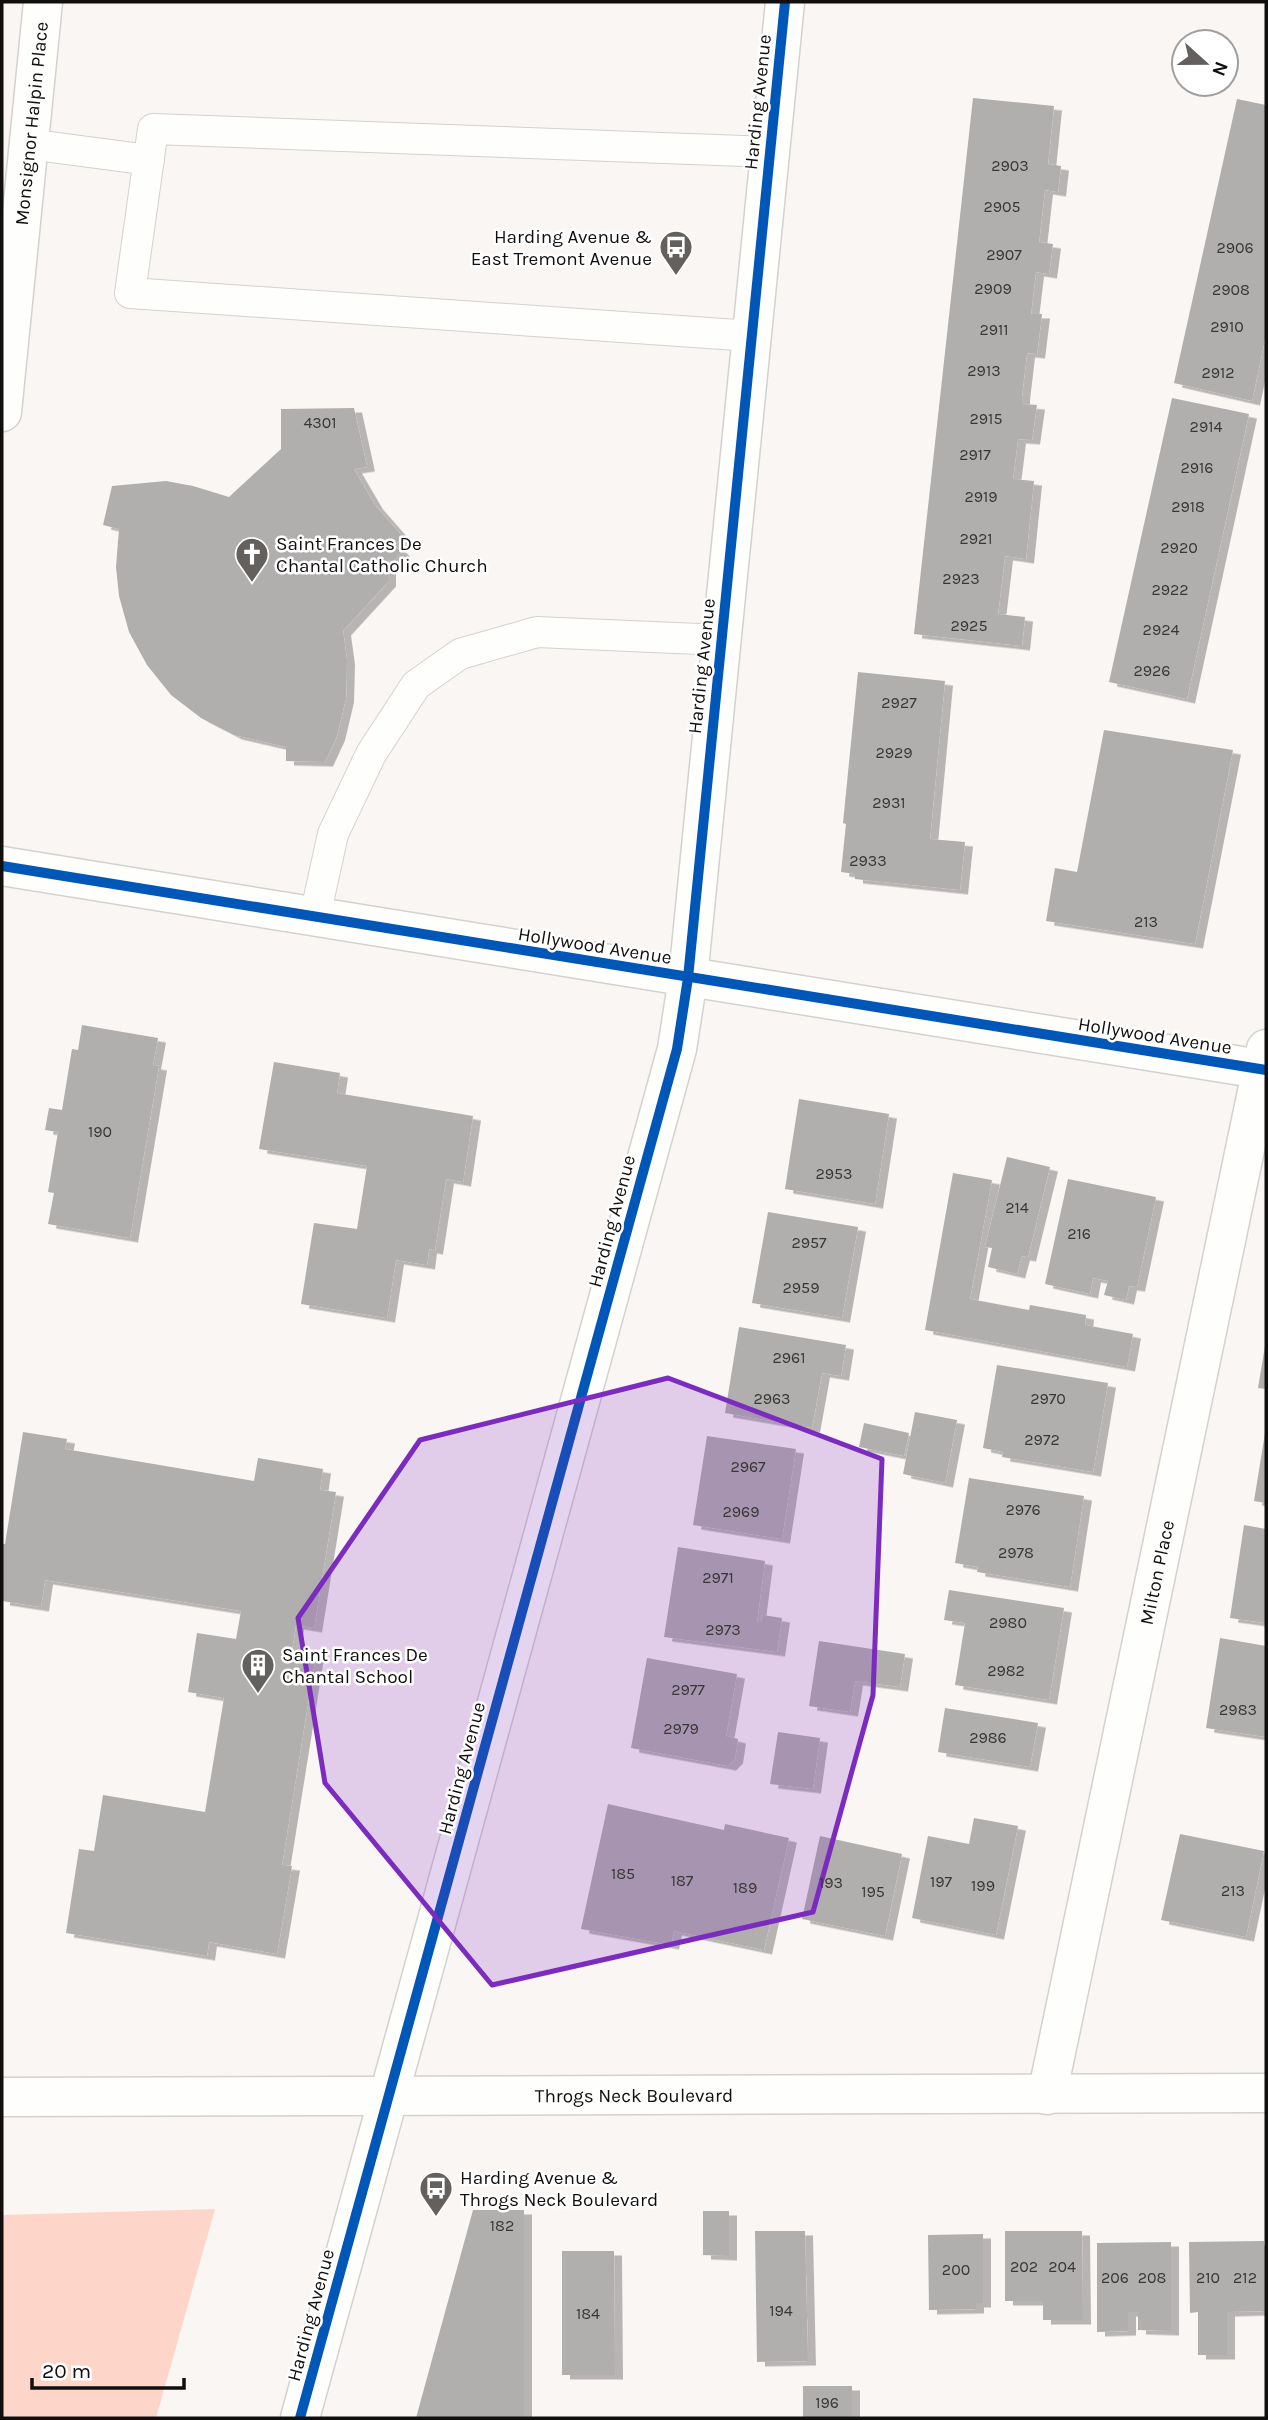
<svg xmlns="http://www.w3.org/2000/svg" width="1268" height="2420" viewBox="0 0 1268 2420" font-family="Karla,sans-serif">
<defs>
<filter id="shadow"><feDropShadow dx="8" dy="4.5" stdDeviation="0" flood-color="#0004"/></filter>
</defs>
<rect width="100%" height="100%" fill="#faf6f4"/>
<path fill="#fdd6c9" d="M215,2209L156,2418H2V2215Z"/>
<path fill="#b1aeae" filter="url(#shadow)" d="M973,98L1054,106L1048,164L1061,166L1058,192L1045,190L1039,242L1053,244L1049,274L1036,272L1031,314H1042L1037,354L1027,353L1022,396V404L1037,405L1032,440L1018,439L1013,479L1034,481L1026,559L1005,556L998,614L1025,617L1022,646L914,634Z
M1237,99L1266,105V334L1252,401L1174,383Z
M1172,398L1249,414L1187,699L1109,682Z
M354,408L367,467L354,469L375,505L403,537L395,545L402,552L392,562L388,559V582L343,631L347,660L346,698L337,736L325,762L286,761V747L234,735L201,718L171,695L147,665L129,632L119,596L116,567L119,529L103,525L112,486L166,481L193,486L229,497L281,449V409Z
M858,672L945,681L930,839L965,842L960,890L855,879V874L841,872L846,824L843,823Z
M1104,730L1233,750L1195,944L1046,921L1055,868L1077,872Z
M82,1025L158,1038L153,1065L159,1066L130,1238L48,1224L54,1193L48,1192L58,1132L45,1130L49,1108L62,1110L72,1049L78,1050Z
M274,1062L340,1073L337,1093L473,1116L463,1182L446,1179L435,1250L429,1249L427,1265L396,1260L387,1318L301,1304L314,1223L357,1229L367,1166L259,1149Z
M799,1099L889,1114L875,1204L785,1189Z
M1007,1157L1050,1167L1028,1257L1022,1256L1017,1274L988,1267L992,1248L985,1247Z
M953,1173L992,1180L970,1299L1029,1310L1030,1305L1086,1315L1085,1325L1133,1334L1127,1367L925,1330Z
M1068,1179L1156,1197L1137,1287L1129,1286L1126,1300L1104,1295L1108,1281L1093,1278L1090,1294L1045,1284Z
M768,1212L858,1227L842,1318L752,1303Z
M739,1327L846,1345L841,1376L822,1373L812,1428L725,1413Z
M1265,1346H1266V1389L1258,1388Z
M997,1365L1108,1383L1093,1472L1002,1457L1003,1452L983,1448Z
M915,1412L957,1420L945,1483L903,1474Z
M864,1423L909,1433L904,1456L859,1447Z
M23,1432L67,1439L65,1449L254,1481L258,1458L323,1469L320,1490L336,1492L314,1628L296,1625L292,1650L316,1654L282,1865L292,1866L277,1954L209,1942L207,1956L66,1933L79,1849L94,1851L103,1795L205,1812L224,1698L188,1692L197,1633L236,1639L241,1611L45,1580L41,1607L2,1601V1544H5Z
M1265,1433L1266,1434V1503L1254,1501Z
M707,1436L796,1449L782,1539L693,1525Z
M969,1478L1084,1496L1070,1587L977,1572L978,1567L955,1563Z
M1244,1525L1266,1529V1623L1230,1618Z
M678,1547L765,1561L757,1622H761L763,1615L782,1618L777,1652L664,1637Z
M949,1590L1064,1608L1049,1700L955,1685L965,1623L944,1620Z
M1220,1638L1266,1646V1737L1206,1728Z
M819,1641L905,1654L900,1687L855,1681L850,1712L809,1706Z
M647,1658L737,1674L726,1736L738,1739L735,1759L728,1766L631,1748Z
M945,1708L1038,1723L1030,1767L938,1752Z
M778,1732L820,1738L813,1789L770,1784Z
M608,1804L724,1830L725,1824L789,1838L764,1950L674,1931L671,1945L581,1929Z
M974,1818L1018,1826L996,1935L912,1918L928,1836L969,1844Z
M1180,1834L1264,1851L1246,1937L1161,1920Z
M820,1836L902,1854L885,1936L802,1919Z
M473,2210H524V2418H416Z
M703,2211H729V2256L703,2255Z
M755,2231H805L808,2361L757,2362Z
M1005,2231H1082L1083,2320H1043V2301H1005Z
M983,2234V2303H976V2309L929,2310L928,2235Z
M1264,2241V2311L1227,2312V2355H1198V2312L1190,2313L1189,2242Z
M1171,2242V2331L1138,2330V2312H1128V2331L1097,2332V2243Z
M562,2251H614L615,2375H562Z
M803,2386H852V2418H803Z"/>
<g fill="none" stroke-linecap="round" stroke-linejoin="round">
<defs>
<path id="lane" d="M28,144L149,160
M752,336L130,293L153,129L770,152
M315,916L333,834L371,754L416,685L460,654L537,632L722,640"/>
<g id="street">
<path id="s1" d="M2,412L43,2"/>
<path d="M2,866L1266,1070"/>
<path id="s2" d="M1047,2095L1266,1049"/>
<path id="s3" d="M2,2097L1266,2093"/>
</g>
<path id="secondary" d="M300,2418L677,1049L688,978L785,2"/>
</defs>
<use href="#lane" stroke="#d4d1cf" stroke-width="32"/>
<use href="#street" stroke="#d4d1cf" stroke-width="41"/>
<use href="#secondary" stroke="#d4d1cf" stroke-width="41"/>
<use href="#lane" stroke="#fefefd" stroke-width="30"/>
<use href="#street" stroke="#fefefd" stroke-width="38"/>
<use href="#secondary" stroke="#fefefd" stroke-width="38"/>
<defs>
<path id="cycleway" d="M2,866L1266,1070
M300,2418L677,1049L688,978L785,2"/>
</defs>
<use href="#cycleway" stroke="#fff" stroke-width="15"/>
<use href="#cycleway" stroke="#0057b8" stroke-width="10"/>
</g>
<path fill="#7b2cbf" fill-opacity="0.2" stroke="#7b2cbf" stroke-width="5" stroke-linejoin="round" d="M668,1378L882,1459L873,1695L813,1912L492,1985L325,1783L298,1618L420,1440Z"/>
<defs>
<symbol id="bus-pin" viewBox="-11 -11 22 30"><path d="M0 17L-7.5 6A9.5 9.5 0 1 1 7.5 6Z" fill="#63605e" stroke="#fff"/><path d="M-5-6H5V4H4V6H2V4H-2V6H-4V4H-5ZM-3.5-4V0h7V-4ZM-3.5 1.2v1.5H-2V1.2ZM2 1.2v1.5H3.5V1.2Z" fill="#fff"/></symbol>
<symbol id="church-pin" viewBox="-11 -11 22 30"><path d="M0 17L-7.5 6A9.5 9.5 0 1 1 7.5 6Z" fill="#63605e" stroke="#fff"/><path d="M-1.2-6h2.4v3.5h3.3v2.4h-3.3V6h-2.4V-.1h-3.3v-2.4h3.3Z" fill="#fff"/></symbol>
<symbol id="building-pin" viewBox="-11 -11 22 30"><path d="M0 17L-7.5 6A9.5 9.5 0 1 1 7.5 6Z" fill="#63605e" stroke="#fff"/><path d="M-4-6H4V6H1V3H-1V6H-4ZM-2.5-4.3h1.7v1.8h-1.7ZM.8-4.3h1.7v1.8H.8ZM-2.5-1h1.7V.8h-1.7ZM.8-1h1.7V.8H.8Z" fill="#fff"/></symbol>
</defs>
<g fill-rule="evenodd">
<use href="#bus-pin" x="657" y="228" width="38" height="52"/>
<use href="#church-pin" x="233" y="535" width="38" height="52"/>
<use href="#building-pin" x="239" y="1646" width="38" height="52"/>
<use href="#bus-pin" x="417" y="2169" width="38" height="52"/>
</g>
<g text-anchor="middle" stroke-width="5" stroke-linejoin="round" paint-order="stroke">
<g font-size="16" fill="#393736">
<text x="1010" y="171">2903</text>
<text x="1002" y="212">2905</text>
<text x="1235" y="253">2906</text>
<text x="1004" y="260">2907</text>
<text x="993" y="294">2909</text>
<text x="1231" y="295">2908</text>
<text x="1227" y="332">2910</text>
<text x="994" y="335">2911</text>
<text x="984" y="376">2913</text>
<text x="1218" y="378">2912</text>
<text x="986" y="424">2915</text>
<text x="320" y="428">4301</text>
<text x="1206" y="432">2914</text>
<text x="975" y="460">2917</text>
<text x="1197" y="473">2916</text>
<text x="981" y="502">2919</text>
<text x="1188" y="512">2918</text>
<text x="976" y="544">2921</text>
<text x="1179" y="553">2920</text>
<text x="961" y="584">2923</text>
<text x="1170" y="595">2922</text>
<text x="969" y="631">2925</text>
<text x="1161" y="635">2924</text>
<text x="1152" y="676">2926</text>
<text x="899" y="708">2927</text>
<text x="894" y="758">2929</text>
<text x="889" y="808">2931</text>
<text x="868" y="866">2933</text>
<text x="1146" y="927">213</text>
<text x="100" y="1137">190</text>
<text x="834" y="1179">2953</text>
<text x="1017" y="1213">214</text>
<text x="1079" y="1239">216</text>
<text x="809" y="1248">2957</text>
<text x="801" y="1293">2959</text>
<text x="789" y="1363">2961</text>
<text x="772" y="1404">2963</text>
<text x="1048" y="1404">2970</text>
<text x="1042" y="1445">2972</text>
<text x="748" y="1472">2967</text>
<text x="1023" y="1515">2976</text>
<text x="741" y="1517">2969</text>
<text x="1016" y="1558">2978</text>
<text x="718" y="1583">2971</text>
<text x="1008" y="1628">2980</text>
<text x="723" y="1635">2973</text>
<text x="1006" y="1676">2982</text>
<text x="688" y="1695">2977</text>
<text x="1238" y="1715">2983</text>
<text x="681" y="1734">2979</text>
<text x="988" y="1743">2986</text>
<text x="623" y="1879">185</text>
<text x="682" y="1886">187</text>
<text x="941" y="1887">197</text>
<text x="831" y="1888">193</text>
<text x="983" y="1891">199</text>
<text x="745" y="1893">189</text>
<text x="1233" y="1896">213</text>
<text x="873" y="1897">195</text>
<text x="502" y="2231">182</text>
<text x="1024" y="2272">202</text>
<text x="1062" y="2272">204</text>
<text x="956" y="2275">200</text>
<text x="1115" y="2283">206</text>
<text x="1152" y="2283">208</text>
<text x="1208" y="2283">210</text>
<text x="1245" y="2283">212</text>
<text x="781" y="2316">194</text>
<text x="588" y="2319">184</text>
<text x="827" y="2408">196</text>
</g>
<g font-size="19" fill="#110f0e" stroke="#fff">
<text transform="translate(757 102) rotate(-84)" y="7">Harding Avenue</text>
<text dy="7" stroke="none"><textPath href="#s1" startOffset="290">Monsignor Halpin Place</textPath></text>
<text transform="translate(701 666) rotate(-84)" y="7">Harding Avenue</text>
<text transform="translate(595 945) rotate(9)" y="7">Hollywood Avenue</text>
<text transform="translate(1155 1035) rotate(9)" y="7">Hollywood Avenue</text>
<text transform="translate(611 1221) rotate(-75)" y="7">Harding Avenue</text>
<text dy="7" stroke="none"><textPath href="#s2" startOffset="534">Milton Place</textPath></text>
<text transform="translate(461 1768) rotate(-75)" y="7">Harding Avenue</text>
<text dy="7" stroke="none"><textPath href="#s3" startOffset="632">Throgs Neck Boulevard</textPath></text>
<text transform="translate(310 2315) rotate(-75)" y="7">Harding Avenue</text>
</g>
<g font-size="19" fill="#110f0e" stroke="#fff" text-anchor="start">
<text x="652" y="243" text-anchor="end">Harding Avenue &amp;<tspan x="652" dy="22">East Tremont Avenue</tspan></text>
<text x="276" y="550">Saint Frances De<tspan x="276" dy="22">Chantal Catholic Church</tspan></text>
<text x="282" y="1661">Saint Frances De<tspan x="282" dy="22">Chantal School</tspan></text>
<text x="460" y="2184">Harding Avenue &amp;<tspan x="460" dy="22">Throgs Neck Boulevard</tspan></text>
</g>
</g>
<rect width="1268" height="2420" fill="none" stroke="#110f0e" stroke-width="7"/>
<g transform="translate(1205 63) rotate(111)"><circle r="33" fill="#ffffff" stroke="#a09f9f" stroke-width="2"/>
<path d="M0-5L12 26L0 18L-12 26Z" fill="#63605e"/>
<text y="-10" font-size="19" font-weight="bold" text-anchor="middle" fill="#110f0e">N</text>
</g>
<path d="M32 2378v10h152v-10" fill="none" stroke="#110f0e" stroke-width="3.5"/>
<text x="42" y="2378" font-size="21" fill="#110f0e" stroke="#ffffff" stroke-width="5" paint-order="stroke">20 m</text>
</svg>
